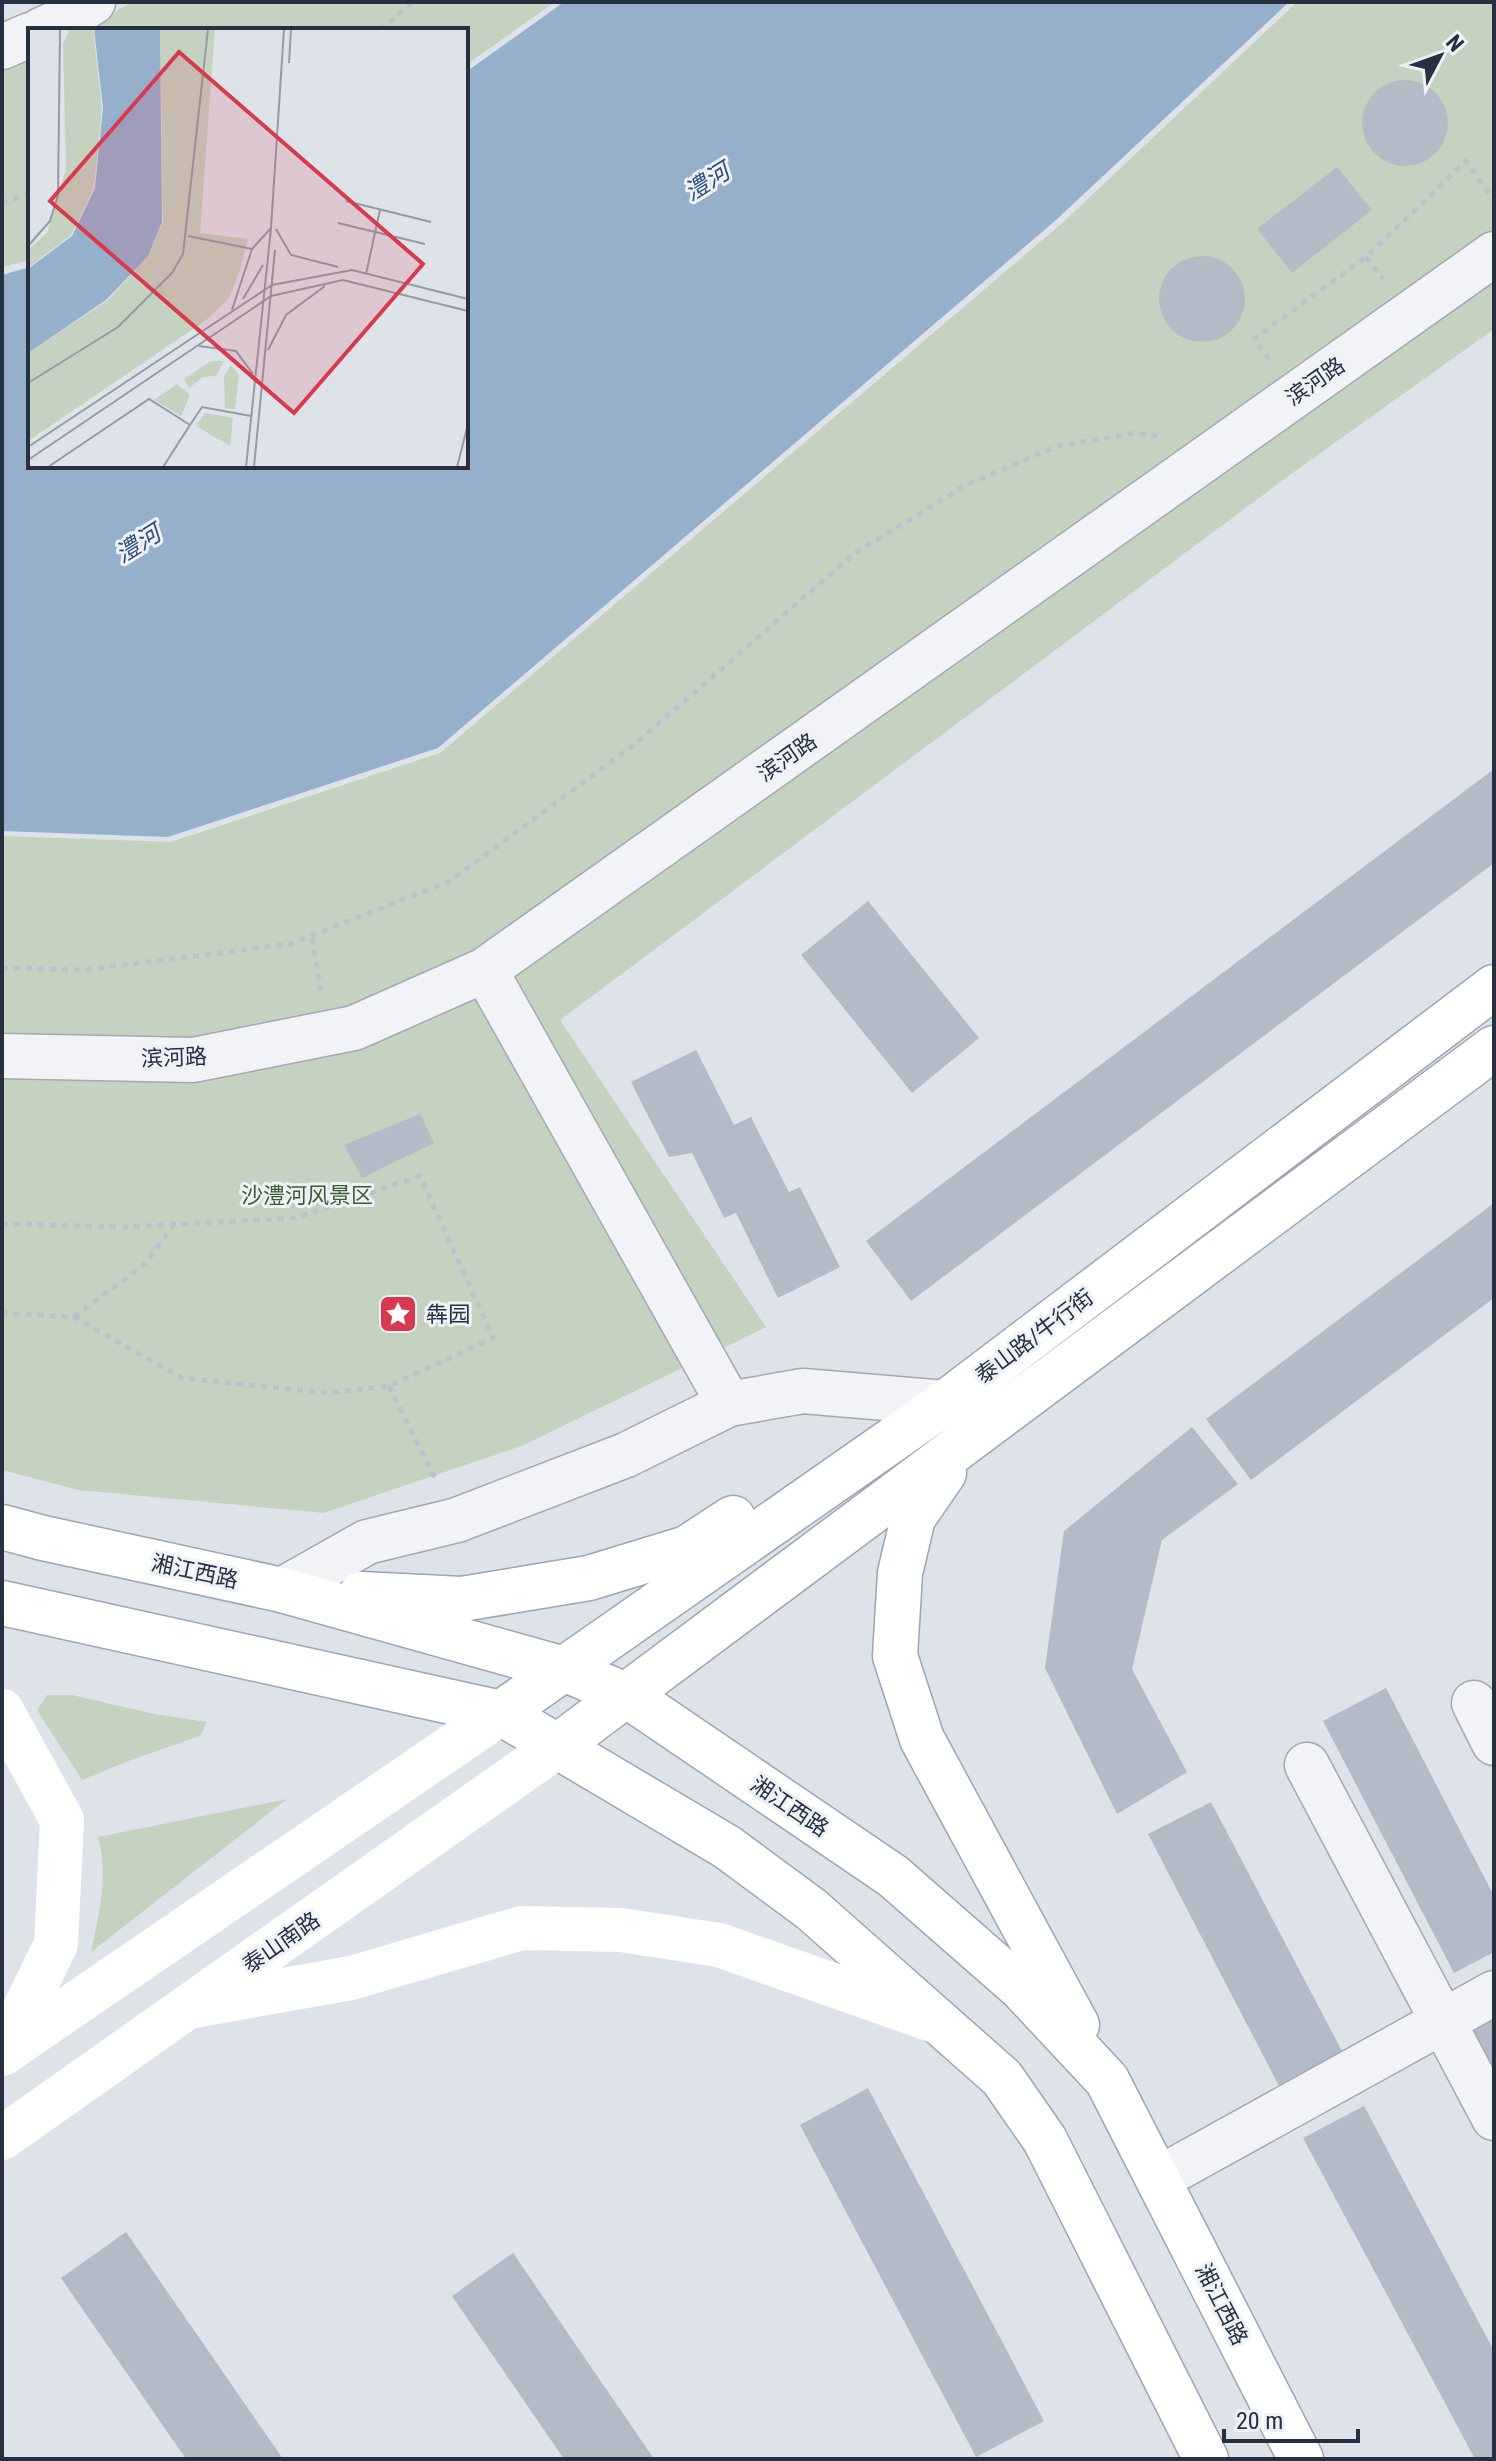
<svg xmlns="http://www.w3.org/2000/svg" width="1496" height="2461" viewBox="0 0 1496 2461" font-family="'Roboto Condensed','Noto Sans SC',sans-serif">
<rect width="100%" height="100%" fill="#dee2e9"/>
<path fill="#c4d3bf" d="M133,2H555L466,65V30H81Z
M1297,2H1494V329L1291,474L560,1020L766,1327L524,1445L324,1513L79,1490L2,1470V836L171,842L440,753L1060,225Z
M30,57V260L2,267V70Z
M47,1695H72L154,1714L207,1722L200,1736L139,1757L82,1780L37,1710Z
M287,1799L91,1952C99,1914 109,1876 98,1837Z"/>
<path fill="#96b0cc" d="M564,2H1289L1056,220L438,748L168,837L2,831V275L30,267V466H466V72Z"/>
<path fill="#b5bbc6" d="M1362 123a43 43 0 1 1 86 0a43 43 0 1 1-86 0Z
M1337,167L1372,210L1292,273L1257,229Z
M1159 299a43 43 0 1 1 86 0a43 43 0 1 1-86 0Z
M1494,769V863L911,1301L866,1241Z
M868,901L979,1038L912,1093L801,955Z
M696,1050L734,1125L751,1117L789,1192L800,1187L840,1267L778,1298L736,1213L724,1218L692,1153L669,1157L631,1082Z
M420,1114L434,1143L362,1178L344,1145Z
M1494,1203V1298L1251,1480L1206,1419Z
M1192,1427L1238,1484L1162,1540L1132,1669L1187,1772L1117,1814L1045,1668L1064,1531Z
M1386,1688L1494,1896V1952L1454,1973L1323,1721Z
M1211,1802L1343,2053L1279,2086L1148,1834Z
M1494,2019V2082L1468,2033Z
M868,2088L1044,2421L976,2457L800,2125Z
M1364,2106L1494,2351V2459H1475L1303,2138Z
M126,2232L283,2459H186L61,2278Z
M513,2253L654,2459H564L452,2296Z"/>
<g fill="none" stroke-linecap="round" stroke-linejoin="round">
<defs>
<path id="minor" d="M41,30L72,16L93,2
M2,47L30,35
M485,970L729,1404
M2,1056L193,1060L354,1028L485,970L1494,254
M282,1590L367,1542L457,1520L626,1455L729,1404L803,1391L945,1403
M1474,1703L1494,1743
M1307,1765L1494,2118
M1158,2179L1494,1993"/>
<path id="primary" d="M944,1473L913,1518L900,1573L895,1656L922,1739L1077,2025
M2,1527L43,1538L282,1590L564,1669L628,1696L893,1876L1021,1988L1107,2080L1301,2459
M361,1594L462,1599L589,1578L687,1548L733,1518
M2,1603L501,1713L727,1847L811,1909L1002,2078L1045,2140L1206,2459
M501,1713L945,1403L1494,987
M559,1745L1494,1048"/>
</defs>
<use href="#minor" stroke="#a3a9b3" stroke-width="47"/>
<use href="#primary" stroke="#9da6b5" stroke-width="47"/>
<path stroke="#bcc0c8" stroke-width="5" stroke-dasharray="6 6" stroke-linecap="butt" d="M380,30L413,2
M2,203L30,194
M1366,257L1383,279
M1269,359L1254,339L1366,257L1466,161L1494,201
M312,938L321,992
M2,968L83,970L290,944L450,881L635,744L855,553L968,484L1058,446L1134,433L1158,436
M2,1224L127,1227L295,1218L420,1176L493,1338L389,1386L328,1393L182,1378L74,1317L2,1313
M74,1317L145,1264L174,1224
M389,1386L435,1478"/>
<use href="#minor" stroke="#f1f3f7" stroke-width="44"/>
<path stroke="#fff" stroke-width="44" d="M2,1711L62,1820L56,1944L3,2053
M188,2007L351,1978L522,1928L621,1930L719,1945L938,2022
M2,2054L501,1713
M2,2138L559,1745"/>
<use href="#primary" stroke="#fff" stroke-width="44"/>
</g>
<defs>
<symbol id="sight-square" viewBox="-11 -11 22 22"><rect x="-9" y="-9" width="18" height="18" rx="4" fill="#d8394f" stroke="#eef1f6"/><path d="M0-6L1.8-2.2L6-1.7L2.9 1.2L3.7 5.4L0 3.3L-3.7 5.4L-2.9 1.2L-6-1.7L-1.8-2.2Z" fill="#fff"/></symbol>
</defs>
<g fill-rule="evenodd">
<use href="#sight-square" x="376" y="1292" width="44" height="44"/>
</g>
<g text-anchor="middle" stroke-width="6" stroke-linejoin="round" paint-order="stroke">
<g font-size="22" fill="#263041" stroke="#eef1f6">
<text transform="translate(1315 381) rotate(-35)" y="8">滨河路</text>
<text transform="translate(787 757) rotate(-35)" y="8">滨河路</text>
<text transform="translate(174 1057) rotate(-2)" y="8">滨河路</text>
<text transform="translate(1034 1336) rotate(-37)" y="8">泰山路/牛行街</text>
<text transform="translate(195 1571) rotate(12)" y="8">湘江西路</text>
<text transform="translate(790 1806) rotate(34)" y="8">湘江西路</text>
<text transform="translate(281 1942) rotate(-35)" y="8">泰山南路</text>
<text transform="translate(1222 2304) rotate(63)" y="8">湘江西路</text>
</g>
<g font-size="22" fill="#3a5e32" stroke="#eef1f6">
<text x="307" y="1203">沙澧河风景区</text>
</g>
<g font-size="22" fill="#263041" stroke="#eef1f6" text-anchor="start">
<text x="426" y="1322">犇园</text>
</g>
<g font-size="24" font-style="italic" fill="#2d4e78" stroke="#eef1f6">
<text transform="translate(707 182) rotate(-32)" y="8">澧河</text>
<text transform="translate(138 544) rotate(-32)" y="8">澧河</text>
</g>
</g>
<g transform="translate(28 28)">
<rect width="440" height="440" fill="#dee2e9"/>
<path d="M42,1H65L74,80L66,160L43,207L0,240V222L19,205L38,141L35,15ZM132,1H187L172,205L220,211L211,245L200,271L177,293L0,413V325L79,273L120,228L135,194ZM183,333H196L188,348L175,349L161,360L156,351ZM203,337L211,347L207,381L197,380L196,348ZM149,356L162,367L153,388L126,372ZM177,385L205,390L202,418L168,398Z" fill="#c4d3bf"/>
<path d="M66,1H132L134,194L120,228L78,272L0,325V241L44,208L67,160L75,80Z" fill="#96b0cc"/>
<path fill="none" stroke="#949ba6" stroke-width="2" d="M261,35L263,1M318,173L403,194M310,195L397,216M248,201L263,227L310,239M160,208L224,221M0,218L22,193L30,167L32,1M338,246L352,182M215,271L235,237M204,282L224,221L243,200M171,318L208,323L225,346M240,322L258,287L297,258M0,355L90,299L144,245L155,226L180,1M0,419L244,257L324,242L440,271M0,432L243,268L315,252L440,283M20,439L121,371L162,397L174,379L223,388M135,439L162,397M218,439L243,200L256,1M226,439L247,222M429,439L440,396"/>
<path fill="#d8394f" fill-opacity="0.15" stroke="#d8394f" stroke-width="4" d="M151,24L395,236L266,385L22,173Z"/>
<rect width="440" height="440" fill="none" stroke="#263041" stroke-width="4"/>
</g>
<rect width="1496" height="2461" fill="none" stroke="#263041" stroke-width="8"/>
<g transform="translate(1440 56) rotate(49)" stroke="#eef1f6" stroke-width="6" paint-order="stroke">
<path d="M0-6L14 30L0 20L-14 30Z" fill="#263041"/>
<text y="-12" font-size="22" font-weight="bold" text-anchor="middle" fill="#263041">N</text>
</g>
<path d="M1224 2429v12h134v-12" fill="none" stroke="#263041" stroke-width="4"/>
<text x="1236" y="2429" font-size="24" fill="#263041" stroke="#eef1f6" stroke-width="6" paint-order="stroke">20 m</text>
</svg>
